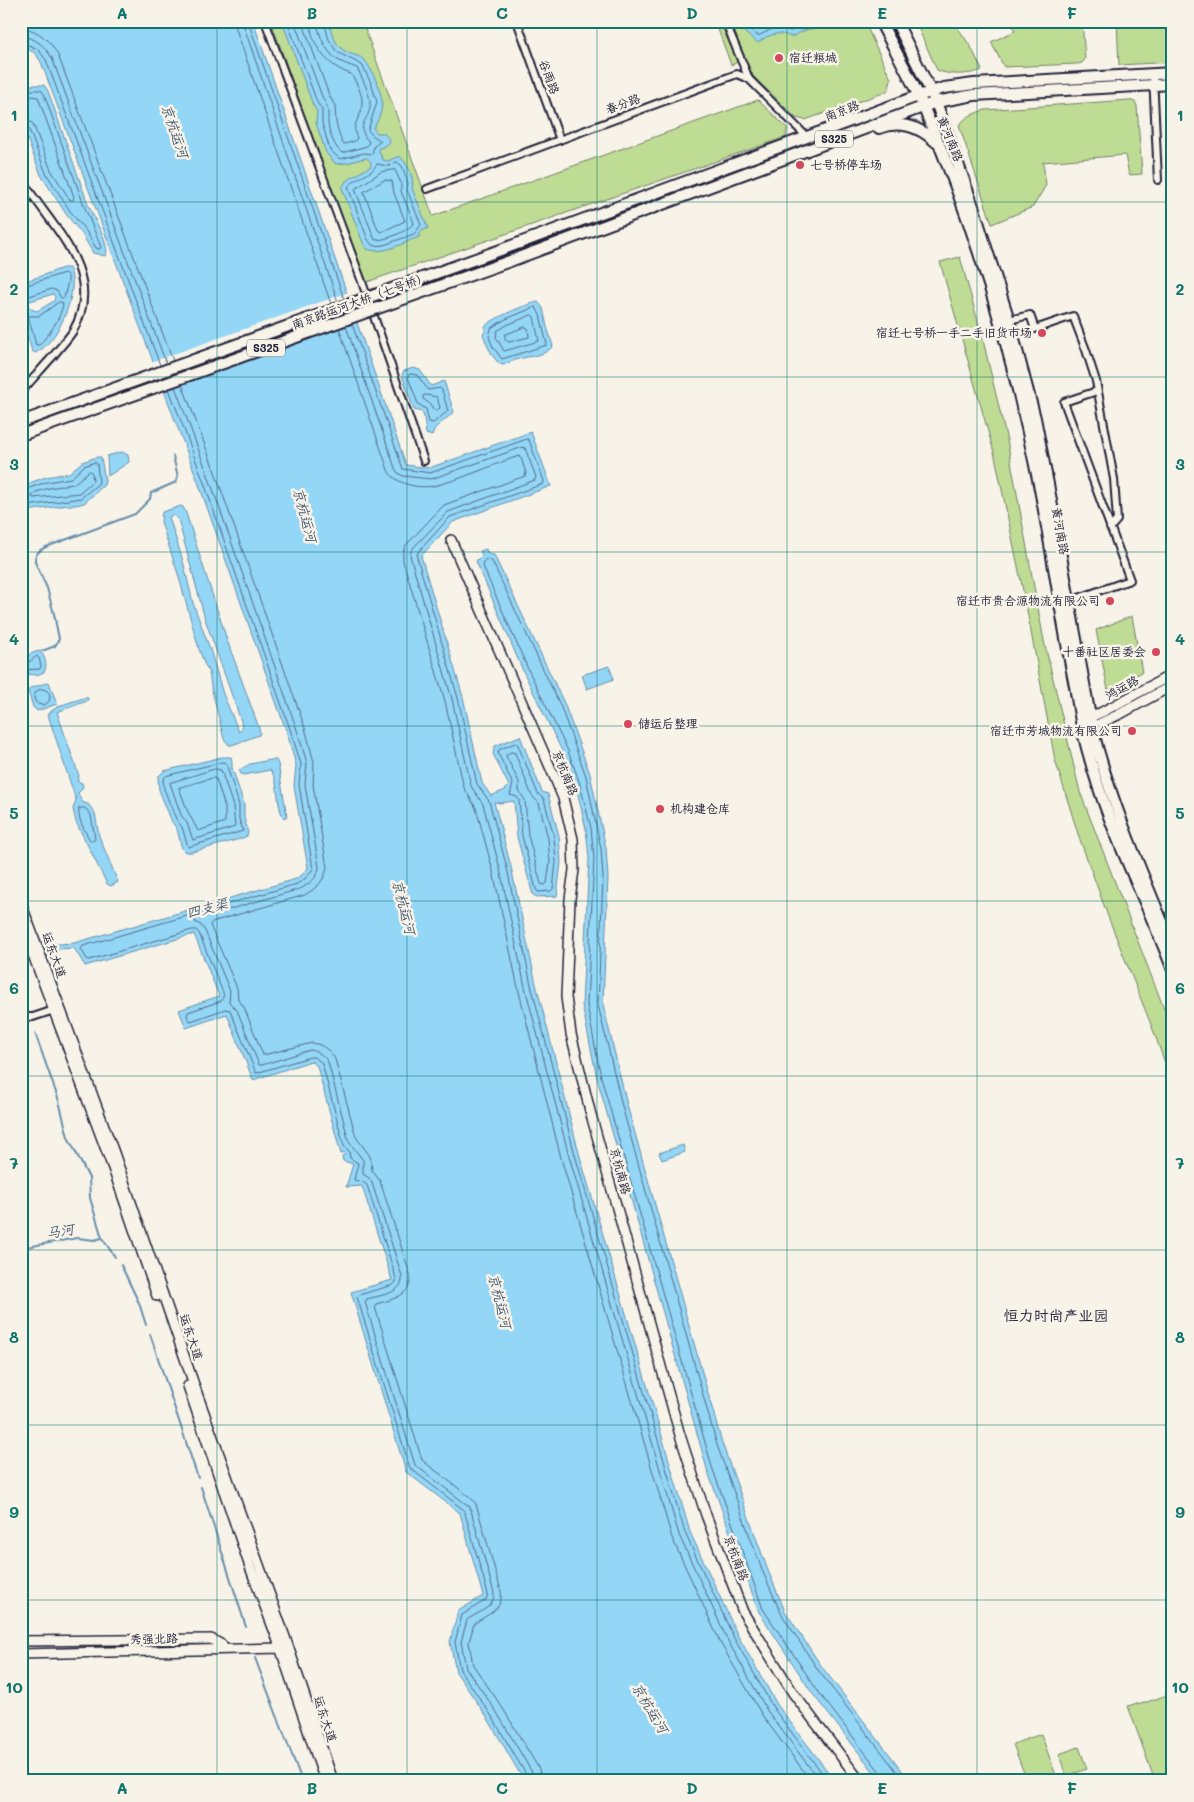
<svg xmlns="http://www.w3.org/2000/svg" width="1194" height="1802" viewBox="0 0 1194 1802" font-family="Mali,'LXGW WenKai TC',sans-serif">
<rect width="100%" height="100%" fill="#f7f3e8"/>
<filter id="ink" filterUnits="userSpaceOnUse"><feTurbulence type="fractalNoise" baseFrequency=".02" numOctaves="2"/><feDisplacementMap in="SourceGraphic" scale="10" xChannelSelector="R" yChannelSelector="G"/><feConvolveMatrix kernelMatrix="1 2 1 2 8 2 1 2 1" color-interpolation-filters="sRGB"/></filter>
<g filter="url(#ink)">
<path fill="#bfdc94" stroke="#707f68" d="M271,21H362L433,216L758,100L787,128L786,137L364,283Z
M715,21H721L738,59L736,63L731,65Z
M729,21H864L891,79L889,88L886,92L805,120L796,118L753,76Z
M915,21H953L971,47L982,70C970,75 949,76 937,70Z
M1011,21H1082L1085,59L1082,63L1077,64L1004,67L991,42L1015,31Z
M1117,21H1173V62L1119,65Z
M1173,99V172H1170L1169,100Z
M1129,100L1135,102L1137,106L1142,174L1129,175L1125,155L1043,162L1046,185L1033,207L992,224L959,125C967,116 974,113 985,110Z
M960,257L982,336L1008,445L1044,641L1080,792L1173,1032V1085L1152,1027L1109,919L1079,837L1055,760L1025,600L995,456L940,262Z
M1132,616L1142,672L1108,690L1096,630Z
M1173,1693V1781H1155L1128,1706L1137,1703L1138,1705Z
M1041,1734L1058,1781H1027L1013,1744Z
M1079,1747L1087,1769L1066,1776L1059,1754Z"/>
<path fill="#94d6f6" stroke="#668eab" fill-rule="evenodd" d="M21,21H253L406,465L429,468L531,432L551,486L453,522L421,556L463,697L482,783L491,796L505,790L509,786L493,754L495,746L520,736L542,792L548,794L559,836L561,862L557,896L537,897L533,895L517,837L514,801L500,803L494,802L511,867L536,984L579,1153L690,1532L738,1636L778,1706L835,1781H524L487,1717L456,1672L450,1642L458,1611L483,1596L460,1513L406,1472L351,1292L392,1280L362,1186L346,1187L353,1164L343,1161L342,1156L345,1154L344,1152L341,1154L317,1066L311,1061L253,1080L227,1014L186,1028L179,1010L219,996L194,934L85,966L74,948L59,949C52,957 48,957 38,956C32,956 27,957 21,958V943L44,945L74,943L296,879L303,874L308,868L294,786L296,765L287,733L197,479L41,62L35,53L21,46Z
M282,21H328C331,30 334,43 342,49C348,55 357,54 363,59C371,65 382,93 382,103C382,111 378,122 373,128L377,133H384L389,139L390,143L378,149L383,160L388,161L399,156C407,162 415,178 412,188L428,228L420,232L419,237C402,243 385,255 367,249L363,243L342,188L346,181L371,166C371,162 369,158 365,158L347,163L336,164L326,153L316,123L317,111L313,105Z
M737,21H829L828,28L808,29L791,37C779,31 768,34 758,43L739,28Z
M29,85H44L48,91L89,207L104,238L107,251L105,256L93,253L82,234L66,214L41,175L21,123L22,90L24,86Z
M63,268H69C81,289 58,344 35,353L32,351L21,316V283ZM53,294L55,296L54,301L37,311L31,309L26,303L27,302Z
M538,302L543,308L547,327L553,346C546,356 529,356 518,359C512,361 507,364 502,365C493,361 486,343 483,334L485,332V326C494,318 526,304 538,302Z
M413,368L420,370L431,386L444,381L454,412L435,428L432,436L426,434L424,417L422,412L414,410L402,375L404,371Z
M122,452L128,455L129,462L108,476L107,456Z
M97,457H101L105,481L104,485L90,498L84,503L76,505H68L27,511L21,517V486L46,477L69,473L82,462Z
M181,506L183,507L186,513L227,640L259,728L260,733L259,735L232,745H229L224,739L211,686L209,672L204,663L199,649L178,574L161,522L162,512ZM173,515L178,519L205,619L241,721L242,728L239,732L223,694L210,649L193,603L183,561L169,517Z
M486,549L488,554L494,555L564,703L590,774L606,848L608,877L603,1004L627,1105L722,1443L767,1568L785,1611L822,1667L910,1781H881L812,1693L759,1612L707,1469L597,1078L582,1005L589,858L586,829L575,782L563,753L523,671L476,561L482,555L480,551Z
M39,651C45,654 48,666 44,672L37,675L21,674V662L30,654Z
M609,666L614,679L587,689L582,675Z
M49,682L57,704L37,711L33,707L28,691L30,688Z
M83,698H88V699L87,701L57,712L79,776L77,781L82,783L83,788L78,793L82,802L88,804L95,813L99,836L118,882L111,886L107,884L76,822L73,809L76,800L48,715C54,705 73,702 83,698Z
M222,757H231L232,761V768L244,804V818L248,833L247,836L240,839L192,852H185L182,849L177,829L172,822L159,790L158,777L164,771Z
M270,760H276L278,764L287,816L284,818C275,806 281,783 270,770L244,775L241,774L239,770L250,764Z
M683,1145L685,1152L662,1160L659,1153Z"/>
<path fill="#f7f3e8" d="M349,292L359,320L162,391L151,362Z"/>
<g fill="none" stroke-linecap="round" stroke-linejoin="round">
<path stroke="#506a86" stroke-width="1" d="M235,21L236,29L331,304
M242,21L338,302
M248,21L344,299
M287,21L317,102L322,110V123L330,150L340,159L364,153L372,154L374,146L381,141L372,135L368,130L377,102L371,83L362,65L337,52L329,40L324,21
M294,21L323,99C329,108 328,112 328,123C329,132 334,147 342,153L367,146L369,142C353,123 372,120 370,102C369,91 362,78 357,68C350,65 341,63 335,58C325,50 318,33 317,21
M302,21L329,95L335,106L336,123L342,143L345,144L355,141L357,138C350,122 362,119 362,104C363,94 356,82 351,74C328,67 311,46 310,21
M742,21L744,25L758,36L772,29L780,28L791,31L806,24L822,23L825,21
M749,21L759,28L776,22L791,24L797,21
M21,28C39,29 50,41 58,55L173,361
M21,36C36,37 44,46 52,58L166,363
M21,42L38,49L46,60L160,365
M21,92L30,90H41L44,94L85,208L101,247L100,249L96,248L86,231L70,211L46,173L28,127L21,124
M21,99L31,96L38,97L74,197L73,200H70L51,170L33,124L28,119L21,118
M397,162L402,166L408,183L407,190L421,225L414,234L384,245L373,246L368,240L348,187C356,177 372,175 377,164L388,166Z
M395,170L401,183V191L414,223C406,232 387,240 375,240L355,189L381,172Z
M385,180L392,181L394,193L405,221L381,232L378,230L364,192Z
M21,287L64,273L68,275V281L64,298H61L57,291L52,289L26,297L22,299L21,304L28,314L26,316H21
M59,302H62L63,305C59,321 50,333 39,345H36L28,316H39Z
M536,307L540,315L547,345L502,359L493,347L489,337L491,328L504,320Z
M532,315L534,317L539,341L504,351L496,337L497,331L507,325Z
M352,324L403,469L430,473L527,439L529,440L544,481L543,484L450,517L418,552L417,557L458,698L477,784L489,801L507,868L531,985L575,1155L685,1533L734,1638L774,1709L828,1781
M346,326L395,468L398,473L403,476L431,479L523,447L525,448L536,477L535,480L448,512L413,548L410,554L411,559L452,699L471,786L483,804L500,869L525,987L569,1156L679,1535L728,1641L768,1712L820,1781
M525,327L528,328L529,337L509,342L505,339V335Z
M339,328L388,470C394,484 419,489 433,486C461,480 491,465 519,456L521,458L526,473L525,476L444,505L406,545L403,552V561L445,701L464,788L476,808L493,871L518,988L561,1158L672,1538L721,1644L762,1715L811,1781
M410,374L417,375L428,390L440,388L442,390L448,411L433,423L429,422L426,409L418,404L408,377Z
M182,384L215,472L305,728L314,762L313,785L327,867C325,881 316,888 305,895L212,922L210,925L237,988L238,999L244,1007L263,1055L312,1043C322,1044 330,1050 335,1059L356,1137L370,1156L372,1170L380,1181L410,1274C413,1296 393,1299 376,1304L375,1307L422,1460L471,1498L476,1504L501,1591C504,1611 486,1614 474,1624L469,1642L473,1665L502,1707L539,1769L542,1781
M175,387L208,475L297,730L307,763L305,785L319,867C318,878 309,884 300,889L196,919L195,922L202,926L205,931L230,991L229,1002L237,1010L259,1065H262L310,1050C317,1051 324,1055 328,1062L349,1142L363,1160V1174L369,1178L372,1183L402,1276C404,1294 380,1295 367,1299L365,1302L415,1465L470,1507L494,1593C495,1608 478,1612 467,1620L461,1642L466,1668L496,1711L533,1774L534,1781
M169,389L202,477L291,732L301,764L299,785L313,869L306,878L297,884L83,946L81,949L87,959L89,960L192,930H196L199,933L224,995L221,1001L188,1012L187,1015L189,1020L191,1021L225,1009L230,1010L256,1073L310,1057H314L322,1063L344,1146L349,1151L350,1158L358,1163L354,1180L363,1182L367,1185L396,1278V1282L393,1285L359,1295L357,1297L410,1468L464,1510L488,1594L486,1600L462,1615L455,1642L460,1670L491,1715L527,1776L528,1781
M426,395L437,397L440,408L436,411L434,410L430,404L423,399V396Z
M90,471L92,473L93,481L79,493L34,498L32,497L33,493L49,488L73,484Z
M21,491L47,482L71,478L84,466L95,462L97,464L99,483L81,498L27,506L21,510
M21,665L26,664L37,656L39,658L41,666L40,669L21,670
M34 697a8 8 0 1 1 16 0a8 8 0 1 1-16 0Z
M516,743L518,745L538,794L544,799L554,837L556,862L553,889L551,891L538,892L536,889L522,836L519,800L517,797L510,795L513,784L498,753L499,750Z
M512,752L515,753L532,796L539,803L548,838L550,862L547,883L545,885L541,884L528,835L525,800L519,791V782L506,756L507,754Z
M223,762L226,763L239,805V819L243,831L188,847L182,827L176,819L164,789L163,779L166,776Z
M215,769L221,770L233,806L235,827L193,840L187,823L181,815L170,783Z
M213,778L216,779L225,807V822L198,831L188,812L179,788Z
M79,808H85L91,815L95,839L93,841L90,840C85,831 77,819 79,808Z
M885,1781L883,1776L817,1690L763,1609L712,1467L601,1077L587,1005L594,858L591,828L579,781L568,751L528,669L487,576L482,563L486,559L492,561L560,705L586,776L601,849L603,877L598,1005L622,1106L717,1445L762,1570L781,1613L818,1670L904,1781"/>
<path stroke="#668eab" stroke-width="2" d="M42,651L55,646L59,639L54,614L47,588L35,562C34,554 39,550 46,547L135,514L150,499L151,493L176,482L178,477L173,456
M35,1033L59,1101L68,1137L89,1178L90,1198L102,1238L115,1257
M21,1248L77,1238L94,1240L102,1238
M121,1265L139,1303L146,1325
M150,1334L198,1478
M201,1487L246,1627
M255,1658L302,1781"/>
<defs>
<path id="street" d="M265,21L361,279L424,461
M517,21L560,140
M725,21L749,79
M1153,75L1158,180
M21,178C49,225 107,272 73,331C68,339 60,347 54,355C43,367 32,380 21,392
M427,189L737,74L749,79L808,138
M1009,320L1030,315L1035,329L1073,316L1086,350L1096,381L1114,479L1117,520L1110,528
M1070,601L1130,580L1064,402L1097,391
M21,1017H33L57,1009"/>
<path id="secondary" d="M451,540L554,776L563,798L573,839L574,870L570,899L566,997L571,1034L590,1111L680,1435L706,1515L743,1612L793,1693L860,1781
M1084,720L1102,712L1173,674
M1086,730L1122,713L1173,685
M21,903L113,1150L198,1396L285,1637L333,1781
M21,923L114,1171L157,1296
M188,1386L250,1567L277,1638L325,1781
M21,1641L211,1639L222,1645
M21,1654L283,1648"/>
<path id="primary" d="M880,21C894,49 911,77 923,106C976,226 1012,351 1038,479C1052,548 1061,618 1075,686C1079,709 1082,733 1089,755C1108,828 1146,899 1173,970
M896,21L936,102L974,209L1008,317L1035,418L1048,484L1092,728C1111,804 1143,875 1173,948
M879,128C900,120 920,127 936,142
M506,248L918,96L944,88L974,84L1173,73
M510,261L936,102L974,95L1173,84"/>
</defs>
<use href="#street" stroke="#22223b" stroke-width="10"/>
<use href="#secondary" stroke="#22223b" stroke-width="12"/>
<use href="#primary" stroke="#22223b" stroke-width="14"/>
<use href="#street" stroke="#f7f3e8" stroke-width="6"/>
<use href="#secondary" stroke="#f7f3e8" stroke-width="9"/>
<use href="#primary" stroke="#f7f3e8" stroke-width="10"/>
<defs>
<path id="primary-bridge" d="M21,422L506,248
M21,435L510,261"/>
</defs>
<use href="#primary-bridge" stroke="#22223b" stroke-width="14" stroke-linecap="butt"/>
<use href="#primary-bridge" stroke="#f7f3e8" stroke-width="10"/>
</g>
</g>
<path fill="none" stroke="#0f766e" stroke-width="1" stroke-opacity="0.55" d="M217,21V1781M407,21V1781M597,21V1781M787,21V1781M977,21V1781M21,202H1173M21,377H1173M21,552H1173M21,726H1173M21,901H1173M21,1076H1173M21,1250H1173M21,1425H1173M21,1600H1173"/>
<g fill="#d1495b" stroke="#f7f3e8" stroke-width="2">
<circle cx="779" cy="58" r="5"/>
<circle cx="800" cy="165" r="5"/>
<circle cx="1042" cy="333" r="5"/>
<circle cx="1110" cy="601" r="5"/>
<circle cx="1156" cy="652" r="5"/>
<circle cx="628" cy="724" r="5"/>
<circle cx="1132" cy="731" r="5"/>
<circle cx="660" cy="809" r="5"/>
</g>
<g text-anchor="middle" stroke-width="5" stroke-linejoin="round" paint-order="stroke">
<g fill="#f7f3e8" stroke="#62616f" stroke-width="1">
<rect x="815" y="130.5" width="38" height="17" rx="4"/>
<rect x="247" y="339.5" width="38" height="17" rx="4"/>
</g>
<g font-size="11" font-weight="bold" fill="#22223b">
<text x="834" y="143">S325</text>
<text x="266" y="352">S325</text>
</g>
<g font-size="12" fill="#22223b" stroke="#f7f3e8" text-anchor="start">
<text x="789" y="62">宿迁粮城</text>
<text x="810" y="169">七号桥停车场</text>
<text x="1032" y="337" text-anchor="end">宿迁七号桥一手二手旧货市场</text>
<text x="1100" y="605" text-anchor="end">宿迁市贵合源物流有限公司</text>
<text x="1146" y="656" text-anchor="end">十番社区居委会</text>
<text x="638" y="728">储运后整理</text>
<text x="1122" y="735" text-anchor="end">宿迁市芳城物流有限公司</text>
<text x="670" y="813">机构建仓库</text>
</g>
<g font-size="12" fill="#22223b" stroke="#f7f3e8">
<text transform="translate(549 77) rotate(70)" y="4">谷雨路</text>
<text transform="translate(623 104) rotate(-20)" y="4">春分路</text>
<text transform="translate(842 111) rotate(-21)" y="4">南京路</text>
<text transform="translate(950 139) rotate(68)" y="4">黄河南路</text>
<text transform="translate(360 301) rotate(-20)" y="4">南京路运河大桥（七号桥）</text>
<text transform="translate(1060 531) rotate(80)" y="4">黄河南路</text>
<text transform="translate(1122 688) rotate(-29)" y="4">鸿运路</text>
<text transform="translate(565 773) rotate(68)" y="4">京杭南路</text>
<text transform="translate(54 955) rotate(70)" y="4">运东大道</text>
<text transform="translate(620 1171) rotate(75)" y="4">京杭南路</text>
<text transform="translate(191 1337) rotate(71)" y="4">运东大道</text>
<text transform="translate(736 1558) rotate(69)" y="4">京杭南路</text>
<text transform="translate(154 1639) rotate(-1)" y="4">秀强北路</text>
<text transform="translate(325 1719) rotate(72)" y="4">运东大道</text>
</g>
<g font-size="14" font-style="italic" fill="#445873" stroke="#f7f3e8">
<text transform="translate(175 131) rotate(71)" y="5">京杭运河</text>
<text transform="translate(305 515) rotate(75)" y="5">京杭运河</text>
<text transform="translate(404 907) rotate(76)" y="5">京杭运河</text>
<text transform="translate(207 908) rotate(-14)" y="5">四支渠</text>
<text transform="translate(60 1231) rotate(-9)" y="5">马河</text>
<text transform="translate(500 1301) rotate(76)" y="5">京杭运河</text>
<text transform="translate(650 1708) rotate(59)" y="5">京杭运河</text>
</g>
<g font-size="15" fill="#22223b" stroke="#f7f3e8">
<text x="1056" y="1321">恒力时尚产业园</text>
</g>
</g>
<rect width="1194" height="1802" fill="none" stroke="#f7f3e8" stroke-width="55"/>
<rect x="28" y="28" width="1138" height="1746" fill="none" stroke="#0f766e" stroke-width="2"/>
<g font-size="16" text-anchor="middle" font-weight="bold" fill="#0f766e">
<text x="122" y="19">A</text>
<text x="312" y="19">B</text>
<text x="502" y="19">C</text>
<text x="692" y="19">D</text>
<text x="882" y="19">E</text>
<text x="1072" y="19">F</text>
<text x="14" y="121">1</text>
<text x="1180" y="121">1</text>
<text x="14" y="295">2</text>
<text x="1180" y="295">2</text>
<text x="14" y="470">3</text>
<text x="1180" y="470">3</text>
<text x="14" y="645">4</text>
<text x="1180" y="645">4</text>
<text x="14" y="819">5</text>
<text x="1180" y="819">5</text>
<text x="14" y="994">6</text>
<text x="1180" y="994">6</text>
<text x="14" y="1169">7</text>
<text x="1180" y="1169">7</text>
<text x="14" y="1343">8</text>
<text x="1180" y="1343">8</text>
<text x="14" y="1518">9</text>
<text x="1180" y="1518">9</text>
<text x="14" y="1693">10</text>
<text x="1180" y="1693">10</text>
<text x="122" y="1794">A</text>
<text x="312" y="1794">B</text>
<text x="502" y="1794">C</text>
<text x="692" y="1794">D</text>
<text x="882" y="1794">E</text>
<text x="1072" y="1794">F</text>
</g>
</svg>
